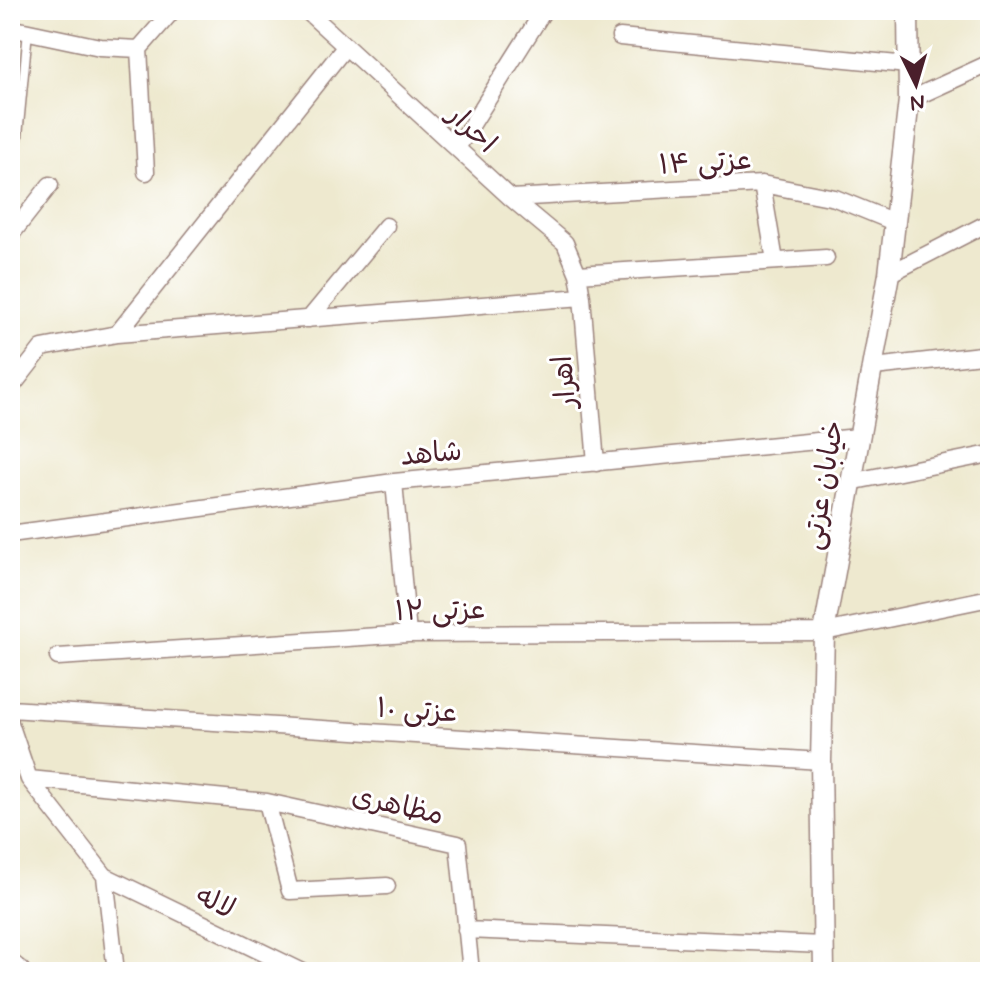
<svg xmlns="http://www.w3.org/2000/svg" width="1000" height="982" viewBox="0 0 1000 982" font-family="Mynerve,'Playpen Sans Arabic',sans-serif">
<rect width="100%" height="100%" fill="#fff"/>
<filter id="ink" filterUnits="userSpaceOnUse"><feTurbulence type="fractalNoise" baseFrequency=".0125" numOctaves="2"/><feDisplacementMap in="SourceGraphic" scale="16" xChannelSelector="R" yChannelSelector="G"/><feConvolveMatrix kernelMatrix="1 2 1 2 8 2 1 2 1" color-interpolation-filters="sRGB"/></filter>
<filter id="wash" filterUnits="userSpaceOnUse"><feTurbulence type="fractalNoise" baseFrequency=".006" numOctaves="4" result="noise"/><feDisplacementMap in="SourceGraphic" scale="32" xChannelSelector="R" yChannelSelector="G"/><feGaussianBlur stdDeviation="1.8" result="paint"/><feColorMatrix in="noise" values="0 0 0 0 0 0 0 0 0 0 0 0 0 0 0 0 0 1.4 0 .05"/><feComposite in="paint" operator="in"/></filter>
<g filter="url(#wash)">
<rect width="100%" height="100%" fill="#eee9cf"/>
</g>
<g filter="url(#ink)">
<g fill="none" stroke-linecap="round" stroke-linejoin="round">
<defs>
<path id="service" d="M16,157L28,31"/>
<path id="minor" d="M306,10L511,198L565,243L578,274L582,297L596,463
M10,28L100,47L139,49L173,10
M620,37L908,65
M139,49L146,172
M909,100L990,63
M457,148L544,10
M762,184L775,261
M511,198L762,184L835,198L894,222
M10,236L50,185
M578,274L826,258
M889,274L990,222
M309,319L386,226
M117,334L346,46
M874,367L990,354
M10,389L42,348L117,334L582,297
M394,482L408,634
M850,482L990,454
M10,534L394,482L858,437
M58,657L408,634L824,632L990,598
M10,709L821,761
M10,723L29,779L105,876L116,972
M29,779L267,802L458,844L471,972
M267,802L290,891L387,886
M105,876L303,972
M466,930L823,945"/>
<path id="tertiary" d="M824,972L821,761L824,632L889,274L909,100L908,10"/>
<path id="secondary" d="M10,965L19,972"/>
</defs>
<use href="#service" stroke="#9c847d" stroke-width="11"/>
<use href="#minor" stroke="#9c847d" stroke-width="19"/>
<use href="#tertiary" stroke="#9c847d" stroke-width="23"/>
<use href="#secondary" stroke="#9c847d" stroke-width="25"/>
<use href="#service" stroke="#fff" stroke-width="8"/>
<use href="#minor" stroke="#fff" stroke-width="16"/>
<use href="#tertiary" stroke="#fff" stroke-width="20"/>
<use href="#secondary" stroke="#fff" stroke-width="22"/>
</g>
</g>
<g text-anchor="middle" stroke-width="6" stroke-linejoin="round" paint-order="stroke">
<g font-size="28" fill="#4a1f2b" stroke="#fff">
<text transform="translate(473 128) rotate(43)" y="10">احرار</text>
<text transform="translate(705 161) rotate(-3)" y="10">عزتی ۱۴</text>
<text transform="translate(563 382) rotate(-95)" y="10">اهرار</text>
<text transform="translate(431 452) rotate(-5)" y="10">شاهد</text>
<text transform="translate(822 485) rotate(-80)" y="10">خیابان عزتی</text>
<text transform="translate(440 609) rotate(-1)" y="10">عزتی ۱۲</text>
<text transform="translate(417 709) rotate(4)" y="10">عزتی ۱۰</text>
<text transform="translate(398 804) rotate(13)" y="10">مظاهری</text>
<text transform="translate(216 901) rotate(26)" y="10">لاله</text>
</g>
</g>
<rect width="1000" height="982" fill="none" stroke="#fff" stroke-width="40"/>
<g transform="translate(916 84) rotate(175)" stroke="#ffffff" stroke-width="6" paint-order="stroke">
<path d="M0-6L14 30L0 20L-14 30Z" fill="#4a1f2b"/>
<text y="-12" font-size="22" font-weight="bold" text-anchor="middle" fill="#4a1f2b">N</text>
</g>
</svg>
